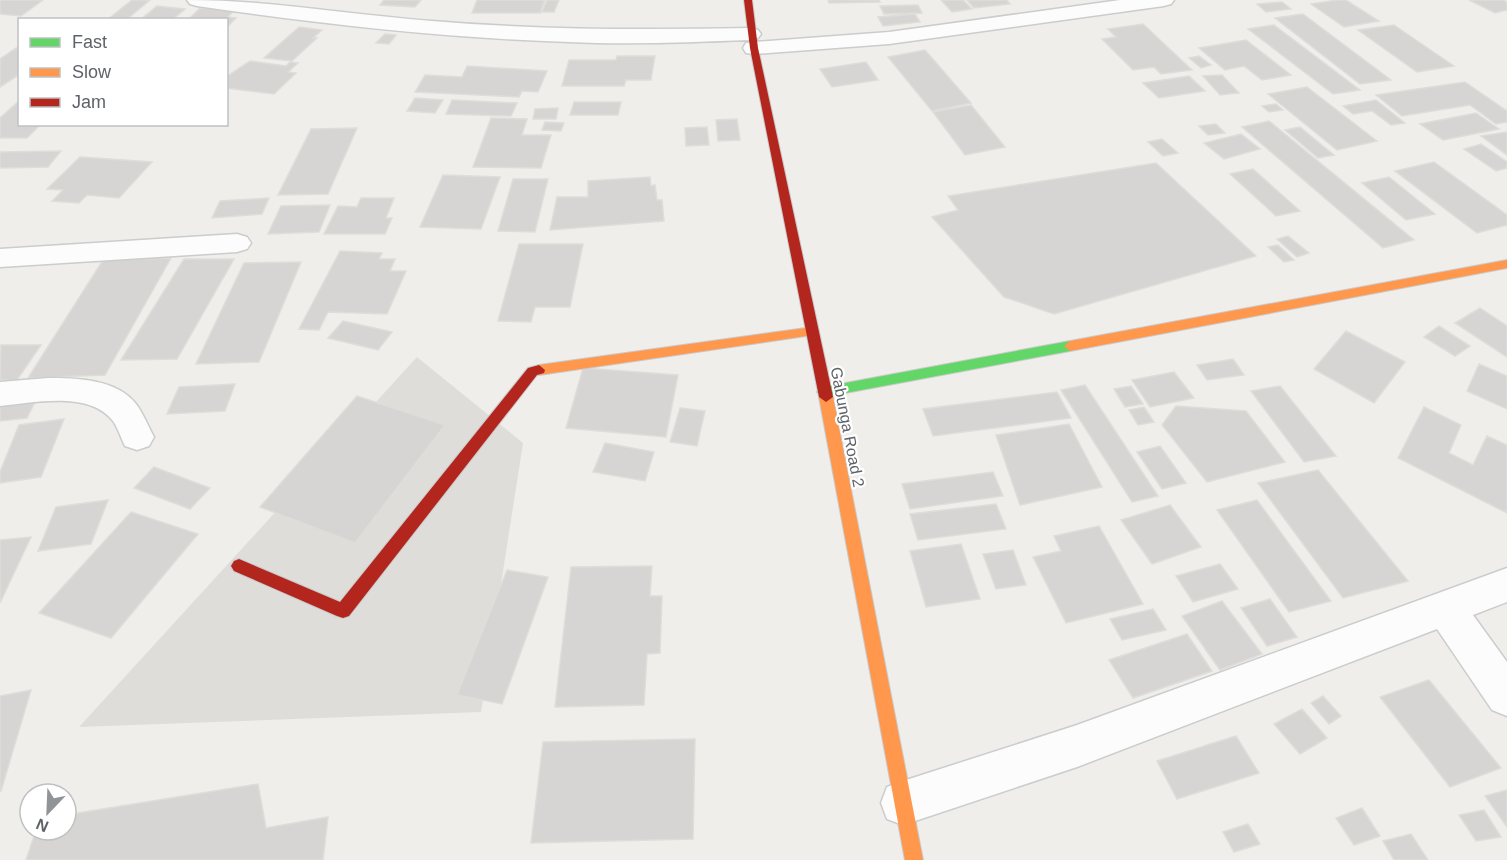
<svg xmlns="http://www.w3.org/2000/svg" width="1507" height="860" viewBox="0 0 1507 860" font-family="Arial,sans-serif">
<rect width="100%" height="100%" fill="#efeeea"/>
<path fill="#dfddda" d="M417,357L523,443L481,712L79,727Z"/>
<path fill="#d6d5d3" stroke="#deddd9" stroke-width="1.5" d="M0,0H43L21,16L0,14Z
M132,0H150L126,20H107Z
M384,0H421L415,7L380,5Z
M477,0H545L540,13H472Z
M547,0H559L554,12H542Z
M828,0H879L880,2L829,3Z
M941,0H963L972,9L952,12Z
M967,0H1007L1010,4L974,8Z
M1337,0H1346L1379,21L1344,27L1311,4Z
M1469,0H1503L1507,2V10L1495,13Z
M1282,2L1291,9L1266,12L1257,4Z
M918,5L922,13L884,14L880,6Z
M157,6L185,9L172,20H140Z
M200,8L235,9L228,17L236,18L226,28V20H188Z
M915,14L920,22L883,26L878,17Z
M1303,14L1391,80L1360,84L1275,18Z
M1143,24L1192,70L1161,74L1154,67L1133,70L1102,39L1116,37L1108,29Z
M1274,25L1360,90L1333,94L1248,29Z
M1394,25L1454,66L1417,72L1358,30Z
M299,27L322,30L313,38H317L292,61L264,58Z
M385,34L396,35L389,44L376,43Z
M1246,40L1291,75L1262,80L1244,66L1225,70L1199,48Z
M16,48L20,49V74L0,87V59Z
M925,50L971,103L932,111L888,57Z
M617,56H655L651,80H626L624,86H562L569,60H616Z
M1199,56L1211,65L1201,68L1189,58Z
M250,61L286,66L290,62L298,63L288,72L296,73L274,94L226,88V77Z
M866,62L878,80L832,87L820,69Z
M467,66L547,71L538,92L522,91L519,97L415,92L425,75L462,77Z
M1222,75L1239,93L1220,95L1203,76Z
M1189,76L1205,91L1159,98L1143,83Z
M1465,82L1507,111V122L1496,124L1470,105L1402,116L1376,95Z
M1307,87L1377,141L1337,150L1268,94Z
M415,98L443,100L435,113L407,111Z
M20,100V124H41L27,138H0V118Z
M452,100L517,103L511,116L446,114Z
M1376,100L1405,123L1391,125L1372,111L1353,114L1343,106Z
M574,102H621L618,115H570Z
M1276,104L1283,110L1269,112L1262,106Z
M971,105L1005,147L965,155L933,112Z
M558,108L556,119H533L535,109Z
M1476,113L1499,129L1443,140L1420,124Z
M491,118L527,119L522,135H551L541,168L473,167Z
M737,119L740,140L718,141L716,120Z
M1269,121L1414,240L1383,248L1242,127Z
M545,122L564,123L561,131L542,130Z
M1216,124L1225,133L1208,135L1199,126Z
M707,127L709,145L686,146L685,128Z
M1300,127L1334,155L1318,158L1285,130Z
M357,128L328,194L278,195L311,129Z
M1507,132V155L1481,136Z
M1241,134L1260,149L1224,159L1204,143Z
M1162,139L1178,153L1163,156L1148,142Z
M1481,144L1507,162V168L1496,171L1464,149Z
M61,151L48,167L0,168V152Z
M80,157L152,162L119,198L87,195L79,203L52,201L63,190L47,189Z
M1434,162L1507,215V225L1477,233L1395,171Z
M1156,163L1256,256L1054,314L1004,297L932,217L958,210L948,196Z
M1253,169L1300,211L1276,216L1230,174Z
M443,175L500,177L481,229L420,227Z
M650,177L651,186L655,185L657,200H662L664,221L550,230L557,197H588V181Z
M1389,177L1435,214L1406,220L1362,183Z
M513,179H548L535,232L498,231Z
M269,198L262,214L212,218L220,201Z
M361,198H394L386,218H392L385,234H324L338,206L357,207Z
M330,205L319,232L268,234L281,206Z
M1288,236L1309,253L1297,257L1277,239Z
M519,244H583L570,307H535L531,322L498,321Z
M1278,245L1294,260L1284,262L1268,247Z
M340,251L382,253L379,259H395L390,271H406L387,314L328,312L319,330L299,329Z
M171,258L105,375L28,378L103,260Z
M184,259H234L177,359L121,360Z
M301,262L259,362L196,364L244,263Z
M1480,308L1507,326V357L1455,323Z
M343,321L392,332L378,350L328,338Z
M1439,326L1470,346L1455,356L1424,337Z
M1346,331L1405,362L1374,403L1314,369Z
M1,345H41L17,380H0Z
M1233,359L1244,375L1207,380L1197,365Z
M1479,364L1507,376V409L1467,391Z
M583,368L678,375L666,437L566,428Z
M1174,372L1194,398L1150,407L1132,380Z
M235,384L225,411L167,414L179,387Z
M1085,385L1158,496L1132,502L1061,390Z
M1131,386L1143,404L1125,407L1114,389Z
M1280,386L1336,456L1304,462L1251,391Z
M1057,392L1071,418L933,436L923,409Z
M357,396L445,425L355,543L260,507Z
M36,400L27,418L0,421V404Z
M1176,406L1246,411L1285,462L1207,482L1162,425Z
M1144,407L1154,422L1138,425L1129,410Z
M1424,407L1461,425L1449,453L1473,465L1487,436L1507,445V513L1398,458Z
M680,408L705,411L697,446L670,442Z
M64,419L41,477L0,483V472L19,425Z
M1069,424L1102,487L1020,505L996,435Z
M605,443L654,452L645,481L593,472Z
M1160,446L1186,483L1162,489L1137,452Z
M154,467L210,488L190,509L134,488Z
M1318,470L1408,581L1343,598L1258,483Z
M993,472L1003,496L910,509L902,484Z
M108,500L91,544L38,551L56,507Z
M1257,500L1331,601L1289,612L1217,510Z
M996,504L1006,529L918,540L910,514Z
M1170,505L1201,547L1152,564L1121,520Z
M131,512L198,534L111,638L39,613Z
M1099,526L1143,604L1066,623L1033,557L1061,551L1054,536Z
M31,537L0,603V540Z
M961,544L980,599L926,607L910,551Z
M1013,550L1026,585L996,589L983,554Z
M1220,564L1238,589L1193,602L1176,576Z
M652,566L650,596H662L660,653L647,654L644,705L555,707L571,567Z
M507,570L548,577L502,704L457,695Z
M1270,599L1297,637L1267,646L1241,608Z
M1222,601L1262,654L1220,670L1182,616Z
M1153,609L1166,630L1122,640L1110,619Z
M1187,634L1212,671L1133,698L1109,660Z
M1429,680L1501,768L1450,787L1380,697Z
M31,690L1,791H0V696Z
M1323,696L1341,716L1329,724L1311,703Z
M1302,709L1327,738L1300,754L1274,724Z
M1236,736L1259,773L1177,799L1157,761Z
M695,739L693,839L531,843L543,742Z
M258,784L266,828L328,817L323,860H26L36,830H66V815Z
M1507,790V827L1485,796Z
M1362,808L1380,836L1354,845L1336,818Z
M1484,810L1501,837L1476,841L1459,815Z
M1248,824L1260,844L1234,852L1223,832Z
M1411,834L1428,860H1394L1383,841Z"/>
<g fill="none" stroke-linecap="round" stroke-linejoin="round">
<defs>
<path id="street" d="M187,0C269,0 350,15 432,21C539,30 644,30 751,28L758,30L761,34L758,38L751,40C690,42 629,45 569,42C444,38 320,24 197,6L190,4Z
M1120,0H1174L1171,4L1164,6L889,44L754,54L746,53L743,48L746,43L754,42L889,32Z
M237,234L247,237L251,243L247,249L237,252L0,267V249Z
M48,378C77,378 117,379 136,404C143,413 148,426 154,437L149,446L137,450L125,446C121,438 118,428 113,421C89,390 33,403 0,406V382Z
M1507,568V602L1473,615L1507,662V716L1492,710L1437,629L1077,767L903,825L887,819L881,803L887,787L903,781L1077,725Z"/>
<path id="fast" d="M1070,341L1076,346L1070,351L824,397L817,392L824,387Z"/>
<path id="slow" d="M1507,260V268L1070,351L1064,346L1070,341Z
M813,327L819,331L813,335L539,375L533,370L539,365Z
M826,392L833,397L923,860H905L819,397Z"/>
<path id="jam" d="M744,0H752L758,48L833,397L826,402L819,397L750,48Z
M539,365L545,370L544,373L537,375L349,616L343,618L337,616L234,571L231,566L234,561L239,559L340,602L528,368Z"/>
</defs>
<use href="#street" stroke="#cbcccc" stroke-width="3"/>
<use href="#fast" stroke="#cacacb" stroke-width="2"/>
<use href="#slow" stroke="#cacacb" stroke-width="2"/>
<use href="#jam" stroke="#cacacb" stroke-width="2"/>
<use href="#street" fill="#fdfcfc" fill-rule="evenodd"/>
<use href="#fast" fill="#63d668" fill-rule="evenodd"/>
<use href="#slow" fill="#ff974d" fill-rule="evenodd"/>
<use href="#jam" fill="#b3261e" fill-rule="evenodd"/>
</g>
<g text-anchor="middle" stroke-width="4.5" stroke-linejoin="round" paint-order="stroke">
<g font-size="16" fill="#5f6368" stroke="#fff">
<text transform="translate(848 427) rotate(79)" y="6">Gabunga Road 2</text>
</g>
</g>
<rect x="18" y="18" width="210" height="108" fill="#ffffff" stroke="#bfc1c3" stroke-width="1.5"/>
<rect x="30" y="38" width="30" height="9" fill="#63d668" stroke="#bfc1c3" stroke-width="1.5"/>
<text x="72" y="48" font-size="18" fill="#5f6368">Fast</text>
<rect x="30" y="68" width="30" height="9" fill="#ff974d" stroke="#bfc1c3" stroke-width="1.5"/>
<text x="72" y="78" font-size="18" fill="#5f6368">Slow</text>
<rect x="30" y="98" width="30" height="9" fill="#b3261e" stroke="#bfc1c3" stroke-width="1.5"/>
<text x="72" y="108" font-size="18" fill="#5f6368">Jam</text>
<g transform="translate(48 812) rotate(203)"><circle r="28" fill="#ffffff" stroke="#bfc1c3" stroke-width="1.5"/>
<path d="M0-4.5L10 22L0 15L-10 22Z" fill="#919496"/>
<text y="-9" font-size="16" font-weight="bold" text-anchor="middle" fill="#5f6368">N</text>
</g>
</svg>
